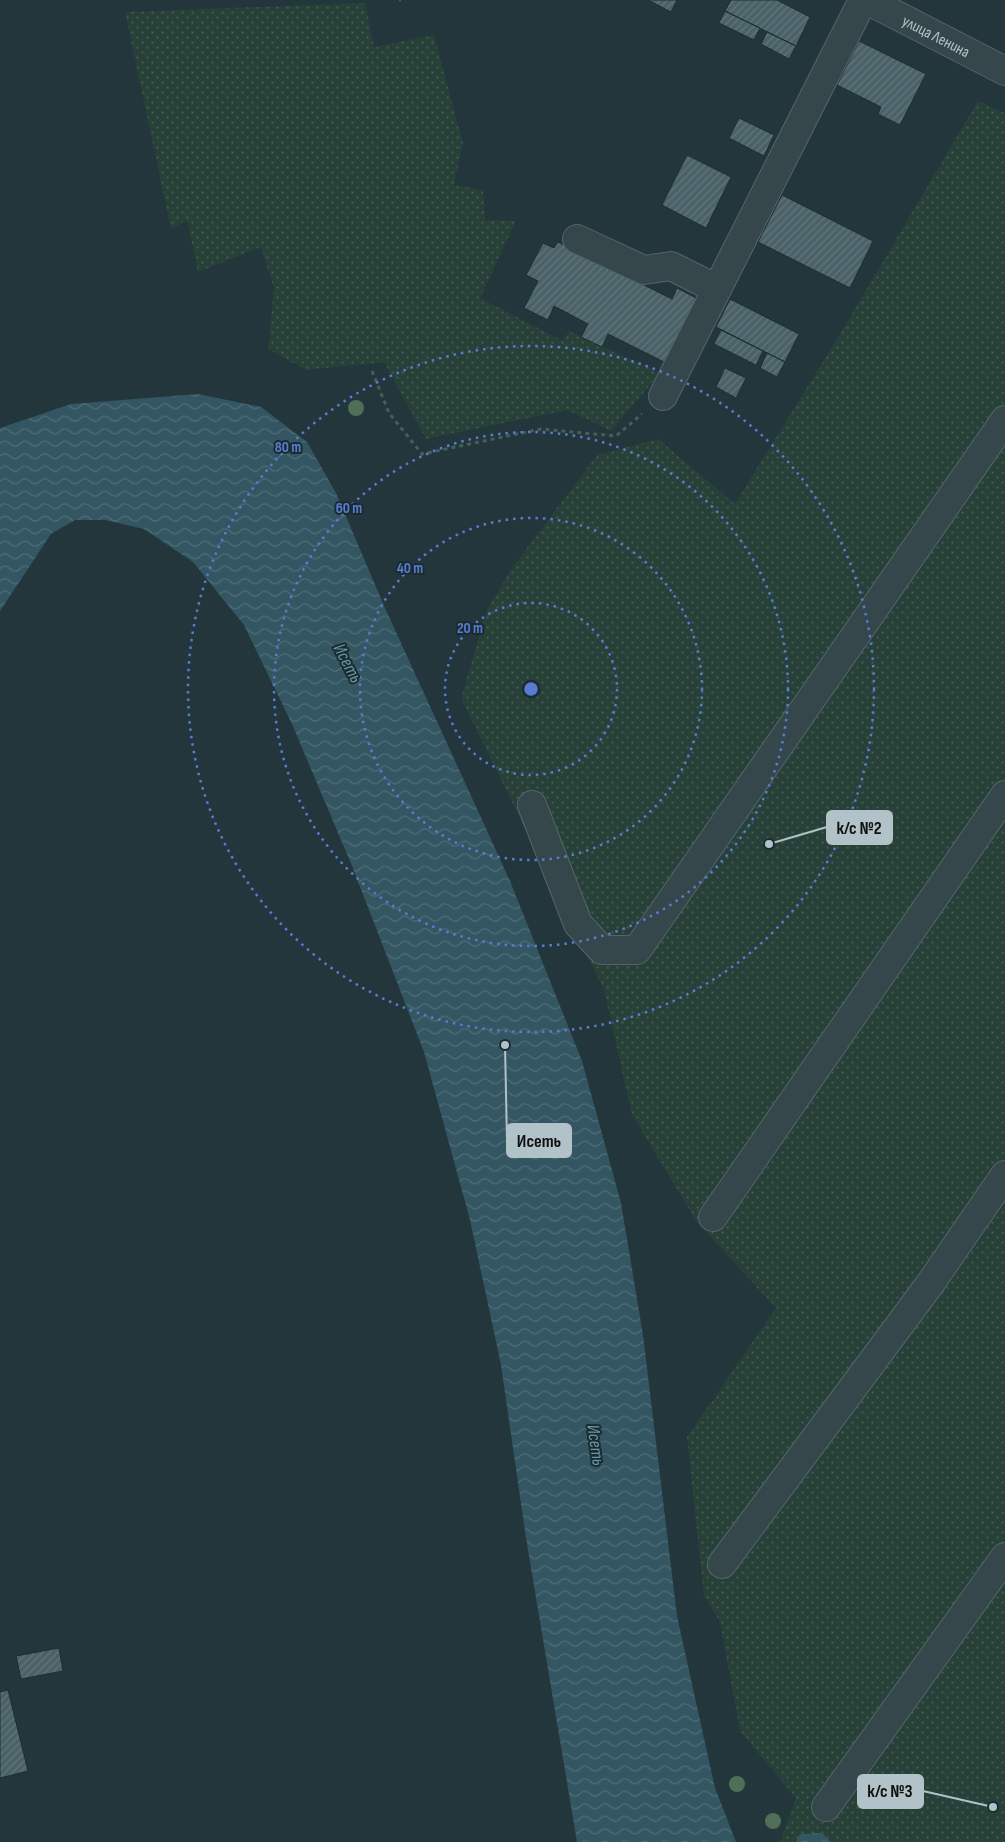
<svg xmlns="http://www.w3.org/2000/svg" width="1005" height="1842" viewBox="0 0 1005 1842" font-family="'Sofia Sans Condensed',sans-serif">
<defs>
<pattern id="garden-dots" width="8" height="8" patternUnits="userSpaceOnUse" patternTransform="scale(1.25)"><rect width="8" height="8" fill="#274139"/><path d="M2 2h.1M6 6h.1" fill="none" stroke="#445b54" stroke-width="1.8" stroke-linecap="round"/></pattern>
<pattern id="water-waves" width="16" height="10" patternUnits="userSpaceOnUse" patternTransform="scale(1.25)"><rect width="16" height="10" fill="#335662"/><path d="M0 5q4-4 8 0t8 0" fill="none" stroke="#4e6d77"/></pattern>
<pattern id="building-hatch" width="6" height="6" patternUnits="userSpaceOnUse" patternTransform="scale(1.25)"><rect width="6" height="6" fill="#4a6167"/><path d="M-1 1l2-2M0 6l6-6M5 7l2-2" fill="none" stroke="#62767b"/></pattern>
</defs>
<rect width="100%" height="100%" fill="#22363c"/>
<path fill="url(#garden-dots)" d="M365,3L374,47L434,35L463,143L454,185L483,190L485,220L516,221L480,298L563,341L569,331L660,373L611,431L567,410L426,439L384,362L306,370L268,349L274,288L261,247L198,272L187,220L171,229L125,12Z
M978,101L1005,113V1842H780L796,1798L740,1731L720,1622L704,1596L687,1437L776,1308L697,1222L632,1115L604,990L461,698L487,610L512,568L597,455L658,439L735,504L837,339Z"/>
<path fill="url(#water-waves)" d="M198,394L261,407L307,442L336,493L385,608L510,881L582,1061L621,1203L643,1335L677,1616L715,1788L736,1842H577L526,1538L501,1365L470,1220L424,1052L352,866L292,724L244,625L193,562L144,529L105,520H75L51,534L0,611V428L71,404Z
M822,1833L831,1842H796L800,1834Z"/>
<path fill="url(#building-hatch)" stroke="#1d2e33" d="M648,0H677L671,12Z
M731,0H777L810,17L796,46L725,11Z
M725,11L760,28L754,40L719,23Z
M767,32L796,46L789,59L761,44Z
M859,41L926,74L900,125L878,114L881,107L837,85Z
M739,118L774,135L764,156L729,138Z
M687,155L731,177L706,228L662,205Z
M782,195L873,241L850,288L758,242Z
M558,242L672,299L677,288L698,299L666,363L608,334L602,347L581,337L588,324L554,306L548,320L524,308L538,281L526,275L543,243L554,248Z
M730,299L799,334L785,362L716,327Z
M721,330L763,351L756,365L714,344Z
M767,353L785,362L777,377L760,368Z
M725,368L746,378L736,398L716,387Z
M59,1648L63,1671L21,1679L16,1656Z
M8,1690L28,1771L0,1778V1692Z"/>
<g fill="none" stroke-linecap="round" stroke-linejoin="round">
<defs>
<g id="minor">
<path id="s1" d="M867,0L1005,71"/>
<path d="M577,239L644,270L671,266L717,289"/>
<path d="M663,396L863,0"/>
<path d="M532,805L578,924L602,950H637L1005,420"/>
<path d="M713,1217L1005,795"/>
<path d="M722,1564L930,1284L1005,1175"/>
<path d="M826,1807L1005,1557"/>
</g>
</defs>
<use href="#minor" stroke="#54656a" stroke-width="30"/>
<path stroke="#465e59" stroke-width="3" stroke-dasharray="4 4" stroke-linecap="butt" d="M399,0H401
M372,371L389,413L422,454L541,429L616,436L642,414"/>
<use href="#minor" stroke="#36474c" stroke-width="28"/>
</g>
<g fill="#4f6f59">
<circle cx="356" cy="408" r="8"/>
<circle cx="737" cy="1784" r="8"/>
<circle cx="773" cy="1821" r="8"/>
</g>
<g fill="none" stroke="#587cd2" stroke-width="2.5" stroke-dasharray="2.5 5">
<circle cx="531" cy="689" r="86"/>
<circle cx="531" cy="689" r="171"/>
<circle cx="531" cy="689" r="257"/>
<circle cx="531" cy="689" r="343"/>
</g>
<g text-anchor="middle" stroke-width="4" stroke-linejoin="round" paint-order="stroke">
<g font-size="16" fill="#b1c2c8" stroke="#1b2c31">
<text dy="6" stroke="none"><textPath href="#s1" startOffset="78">улица Ленина</textPath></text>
</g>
<g font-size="18" font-style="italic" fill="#6999a8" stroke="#1b2c31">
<text transform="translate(348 663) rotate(62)" y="6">Исеть</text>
<text transform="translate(596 1445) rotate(82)" y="6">Исеть</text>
</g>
</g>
<circle cx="531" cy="689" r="8" fill="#587cd2" stroke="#1b2c31" stroke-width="2.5"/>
<g font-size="15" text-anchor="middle" font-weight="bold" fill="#587cd2" stroke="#1b2c31" stroke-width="4" stroke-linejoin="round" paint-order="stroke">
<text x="288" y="452">80 m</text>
<text x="349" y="513">60 m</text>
<text x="410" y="573">40 m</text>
<text x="470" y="633">20 m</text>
</g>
<path fill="none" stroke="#b1c2c8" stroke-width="2" d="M769 844L827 827M505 1045L507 1141M993 1807L923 1791"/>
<g fill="#b1c2c8" stroke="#1b2c31" stroke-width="2">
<circle cx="769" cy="844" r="5"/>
<circle cx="505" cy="1045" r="5"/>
<circle cx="993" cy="1807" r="5"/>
</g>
<g fill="#b1c2c8" stroke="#b1c2c8" stroke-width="2">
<rect x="827" y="811" width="65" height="33" rx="5"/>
<rect x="507" y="1124" width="64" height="33" rx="5"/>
<rect x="858" y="1775" width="65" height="33" rx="5"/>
</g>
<g font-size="18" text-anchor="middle" font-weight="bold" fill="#111">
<text x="859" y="834">к/с №2</text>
<text x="539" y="1147">Исеть</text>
<text x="890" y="1797">к/с №3</text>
</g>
</svg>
